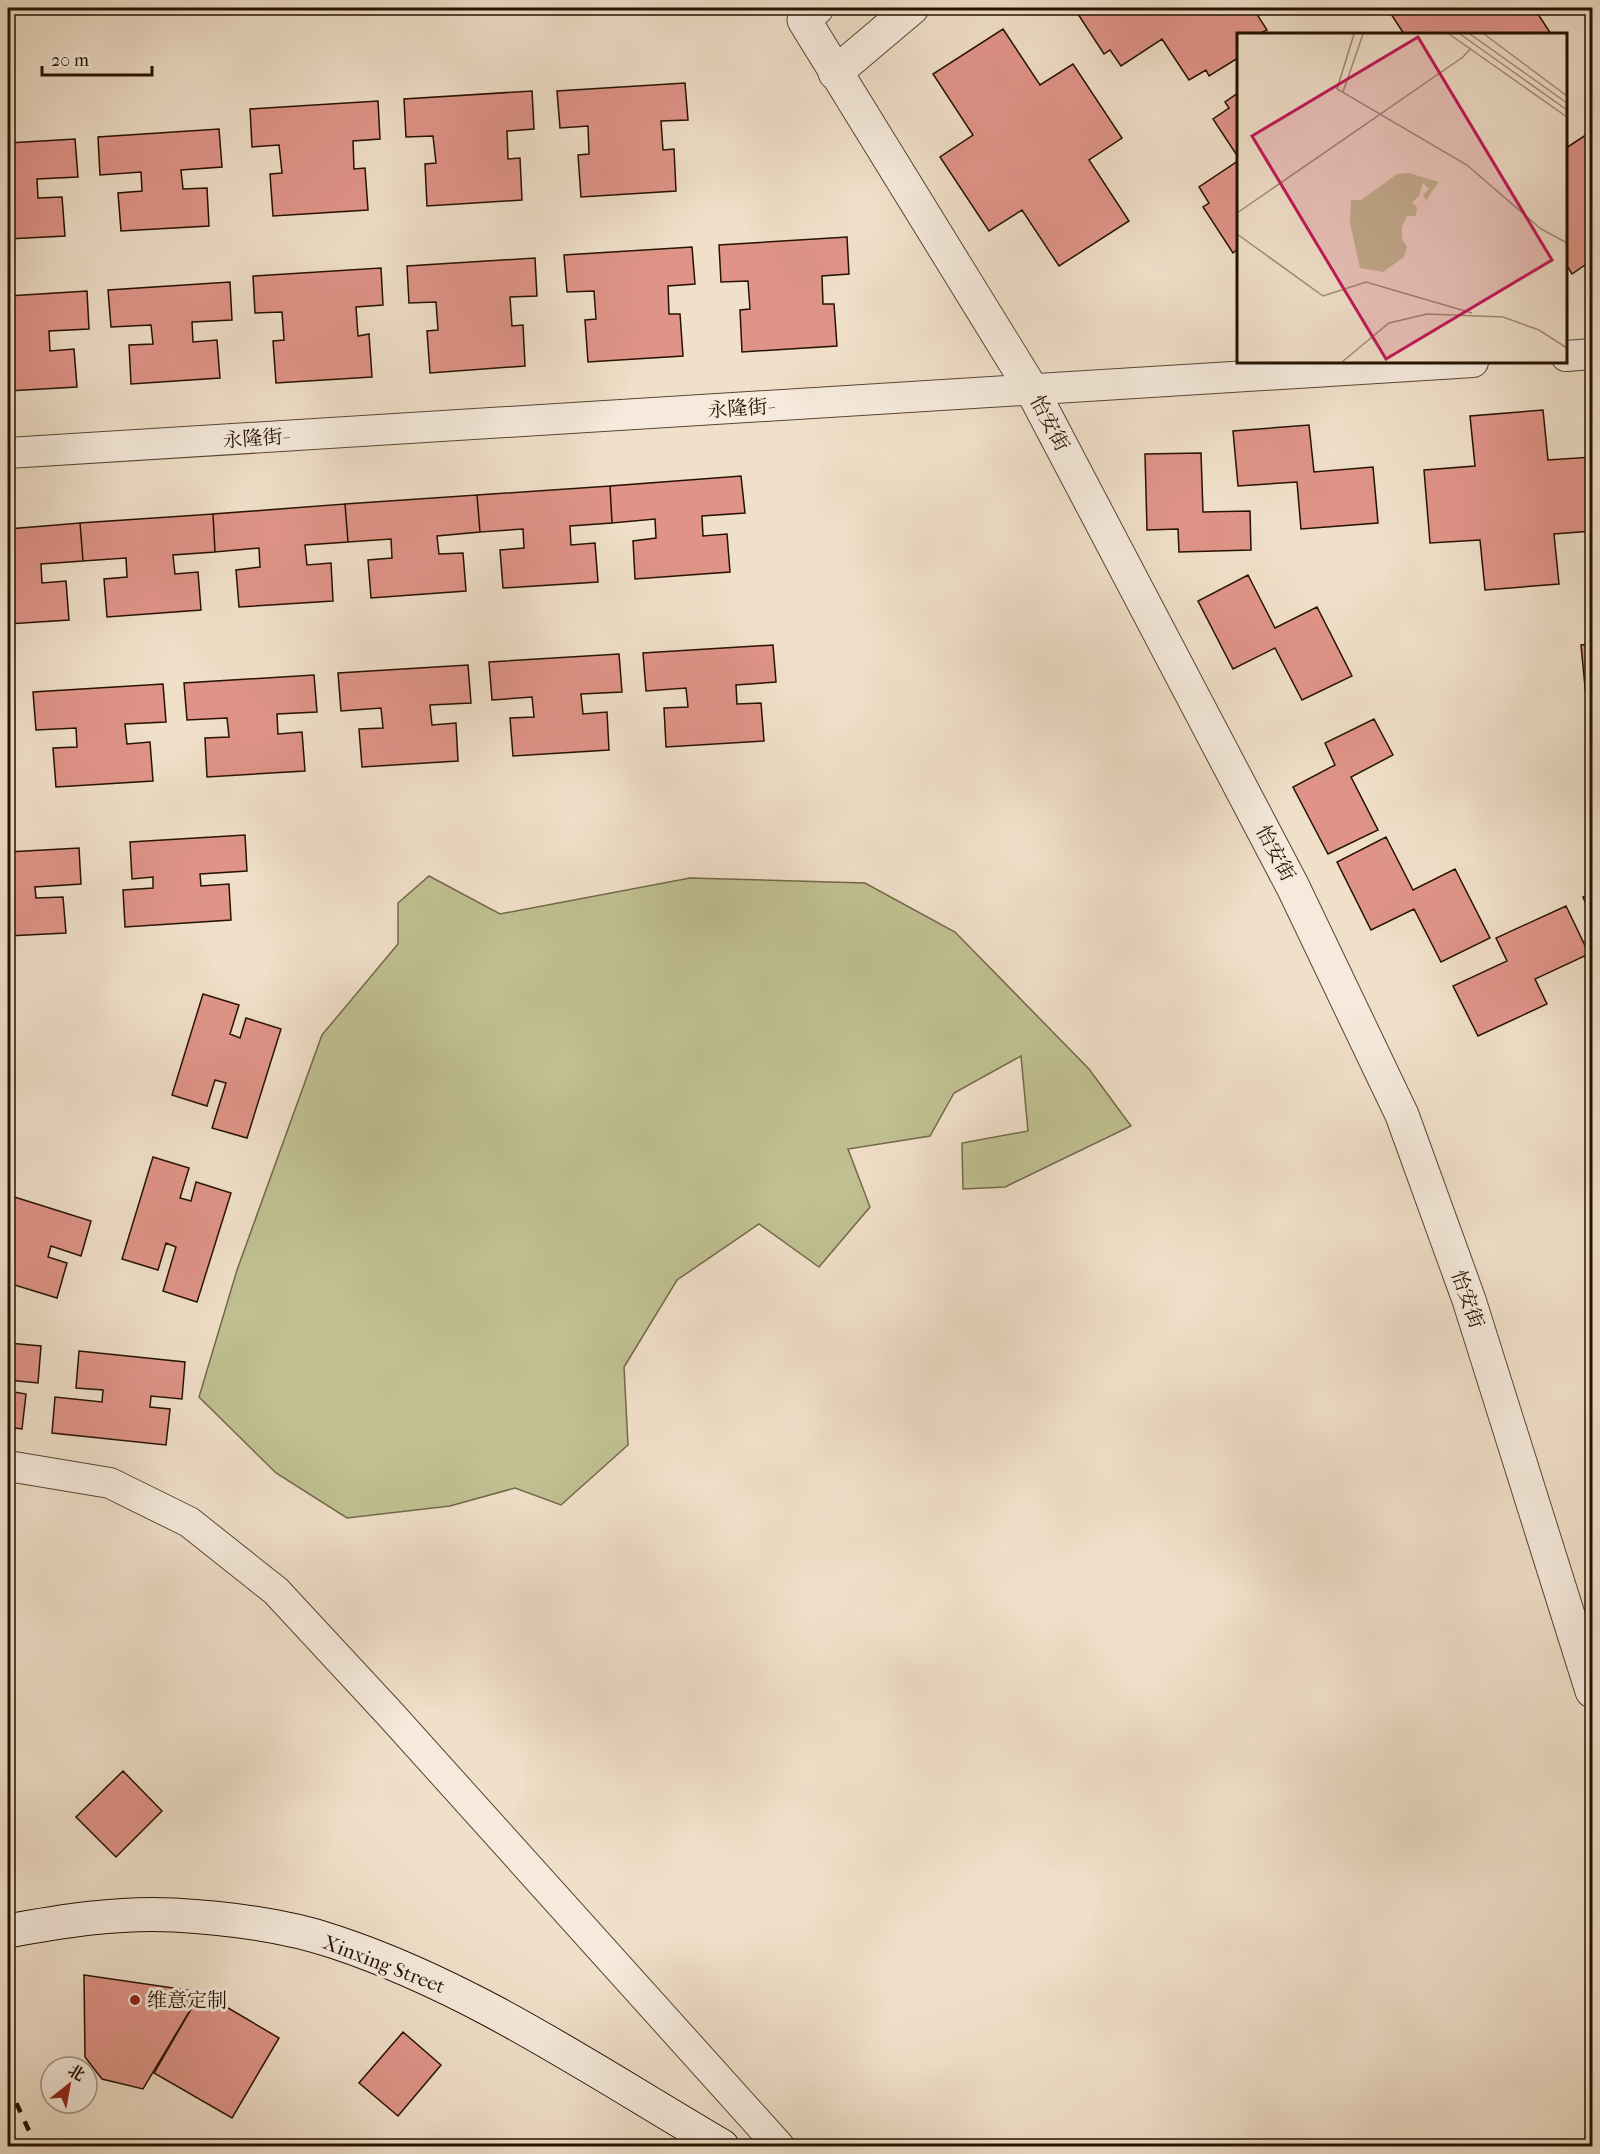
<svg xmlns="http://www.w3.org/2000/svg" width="1600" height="2154" viewBox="0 0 1600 2154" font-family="'IM FELL French Canon','Noto Serif SC',serif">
<rect width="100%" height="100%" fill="#f0dfc9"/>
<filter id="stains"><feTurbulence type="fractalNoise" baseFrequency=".00333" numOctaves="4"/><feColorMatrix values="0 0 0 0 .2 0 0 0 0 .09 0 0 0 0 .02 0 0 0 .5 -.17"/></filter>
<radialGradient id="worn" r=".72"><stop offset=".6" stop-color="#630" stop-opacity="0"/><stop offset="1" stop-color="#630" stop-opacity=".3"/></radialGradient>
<path fill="#c0c092" stroke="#726949" stroke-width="1.5" d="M429,876L500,914L690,878L865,883L955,932L1089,1069L1131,1126L1005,1187L963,1189L962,1143L1028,1131L1021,1056L954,1093L930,1136L848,1149L870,1207L819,1267L759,1224L677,1280L624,1367L628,1445L561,1505L515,1488L450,1506L347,1518L276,1473L199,1397L237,1270L322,1035L398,944V903Z"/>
<path fill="#e09489" stroke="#251200" stroke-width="1.5" d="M1074,8H1253L1267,30L1259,34H1238V58L1209,76L1206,70L1189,80L1162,39L1121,66L1110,50L1104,54Z
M1393,8H1541L1536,11L1551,34H1404L1389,11Z
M1003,29L1040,85L1073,64L1122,138L1089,160L1129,221L1059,266L1022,210L989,231L940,157L973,135L933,74Z
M685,83L688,120L661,121L663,150L674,149L676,191L581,197L578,155L589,154L588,126L560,128L557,91Z
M532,91L534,129L507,131L508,159L520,158L522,200L427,206L425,164L436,163L433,136L406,137L404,99Z
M1238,93V157L1213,119L1229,108L1225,102Z
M378,101L380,139L353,141L354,169L365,168L368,210L273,216L270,174L282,173L279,145L252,147L250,109Z
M219,129L222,167L181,170L183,189L207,188L209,226L121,231L118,193L142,191L141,172L100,175L98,137Z
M1592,131V260L1572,274L1566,264V148Z
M75,139L78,177L37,179L38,198L62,197L65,236L8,239V143Z
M1238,161V249L1233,253L1203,207L1209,203L1199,187Z
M847,237L849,274L822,276L823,304H834L837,346L742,352L740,310L750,309L748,281L721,282L719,245Z
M692,247L695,284L668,286L669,314H680L683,356L588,362L585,320L596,319L594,291L567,292L564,255Z
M535,258L537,296L510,297L512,326L523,325L525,366L430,373L427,331L438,330L436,302L409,303L407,266Z
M381,268L383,305L356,307L358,336L369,334L372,377L276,383L273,341L284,340L282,312L255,313L253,276Z
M230,282L232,320L192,322L193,342L217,340L220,378L131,384L129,345L153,344L151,325L111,327L108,290Z
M87,291L89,329L49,331L50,351L74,349L77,387L8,391V296Z
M1543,410L1548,460L1592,457V531L1554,534L1559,584L1485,590L1480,540L1430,543L1424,470L1475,466L1470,416Z
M1309,425L1314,472L1373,467L1378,523L1301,529L1297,482L1238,486L1233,431Z
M1201,453L1203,512L1250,511L1251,550L1179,552L1178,529L1147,530L1145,454Z
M741,476L745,513L702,516L703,536L727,534L730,572L635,579L633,541L656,538L655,519L612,523L610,486Z
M610,486L612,523L570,526L571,545L595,543L598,582L503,588L500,550L524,548L523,529L480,532L477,495Z
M477,495L480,532L437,536L439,554L463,553L466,591L371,598L368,560L392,558L391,539L348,542L345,504Z
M345,504L348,542L305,545L307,565L331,563L333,601L239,607L236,570L260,567L259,548L215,552L213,514Z
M213,514L215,552L173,555L175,574L198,572L201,610L107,617L104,579L127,577L126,558L83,561L80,523Z
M80,523L83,561L41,564L42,583L66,581L69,620L8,624V529Z
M1248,575L1275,628L1317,607L1352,676L1302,700L1275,648L1233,669L1198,601Z
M1592,644V718H1588L1581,645Z
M773,645L776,682L736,685L737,704L761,703L764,741L666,747L664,708L688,707L686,688L646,691L643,653Z
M619,654L622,692L581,694L583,714L607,712L609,750L513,756L510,718L534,717L532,697L492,700L489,662Z
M468,665L471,703L430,705L432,725L456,723L458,761L362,767L359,729L383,728L381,708L341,711L338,673Z
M314,675L317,712L277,714L278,734L302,732L305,771L207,777L205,738L229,737L227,718L187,720L184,683Z
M163,684L166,722L125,724L127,744L150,742L153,781L56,787L53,748L77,747L76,728L36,730L33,692Z
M9,693L12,731L8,732V694Z
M1374,719L1393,755L1351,777L1378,830L1328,854L1293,787L1335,765L1325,743Z
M245,835L247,871L200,874L201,886L229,884L231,920L125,927L123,890L153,888V877L132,879L130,842Z
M1386,837L1413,890L1455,869L1490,938L1441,962L1414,909L1371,930L1337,862Z
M79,848L81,884L35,887L36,898L63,897L66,933L8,936V852Z
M1592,892V917L1583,897Z
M1566,906L1589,954L1535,979L1547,1004L1478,1036L1453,986L1507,961L1496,938Z
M203,994L239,1005L230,1034L240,1038L246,1018L281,1029L247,1138L212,1128L226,1083L215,1080L207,1106L172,1095Z
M153,1157L189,1168L180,1198L191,1201L196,1182L231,1193L197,1302L163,1291L176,1247L166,1243L158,1270L122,1259Z
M8,1195L91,1221L81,1256L51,1246L48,1257L67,1263L57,1298L8,1283Z
M8,1343L41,1346L38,1383L8,1380Z
M79,1351L185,1362L182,1399L151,1396L150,1407L170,1409L166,1445L52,1433L55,1397L102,1402L103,1390L76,1388Z
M8,1391L26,1394L22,1429L8,1427Z
M123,1771L162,1811L116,1857L76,1817Z
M84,1975L201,1992L143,2089L102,2079L85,2057Z
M201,1992L279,2038L232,2118L154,2073Z
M403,2032L441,2065L398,2116L359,2083Z"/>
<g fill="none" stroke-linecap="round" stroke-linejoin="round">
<defs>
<path id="minor" d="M1566,356L1592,354
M8,453L1473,362
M8,1466L110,1483L189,1522L276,1591L391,1715L779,2146"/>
<path id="tertiary" d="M817,8L804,20L1032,390L1293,887L1402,1115L1469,1300L1592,1691
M835,73L912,8"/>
<path id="secondary" d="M8,1931C62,1921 119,1912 174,1915C227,1918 285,1925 335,1942C474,1988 597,2073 722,2146"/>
</defs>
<use href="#minor" stroke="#584532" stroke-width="32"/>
<use href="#tertiary" stroke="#584532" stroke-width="35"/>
<use href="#secondary" stroke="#251200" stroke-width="35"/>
<use href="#minor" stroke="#f5eadc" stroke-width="30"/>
<use href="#tertiary" stroke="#f5eadc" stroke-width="33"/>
<use href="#secondary" stroke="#f5eadc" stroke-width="33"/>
<path stroke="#251200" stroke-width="4.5" stroke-dasharray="10 10" stroke-linecap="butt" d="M8,2085L36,2146"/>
</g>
<circle fill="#8f2418" stroke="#f5eadc" stroke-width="2" cx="135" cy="2000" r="6"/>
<g text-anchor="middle" stroke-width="6" stroke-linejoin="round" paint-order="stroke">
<g font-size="20" fill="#251200" stroke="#f5eadc">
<text transform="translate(740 408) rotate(-4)" y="7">永隆街-</text>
<text transform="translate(1050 423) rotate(62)" y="7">怡安街</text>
<text transform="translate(255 438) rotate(-4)" y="7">永隆街-</text>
<text transform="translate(1276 853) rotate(62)" y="7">怡安街</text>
<text transform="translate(1468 1299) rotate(71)" y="7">怡安街</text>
<text transform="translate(384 1964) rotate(21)" y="7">Xinxing Street</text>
</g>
<g font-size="20" fill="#251200" stroke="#f5eadc" text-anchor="start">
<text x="147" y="2007">维意定制</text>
</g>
</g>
<g transform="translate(1237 33)">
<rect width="330" height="330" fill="#f0dfc9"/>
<path d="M172,140L202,149L189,167L186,162L192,156L186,150L182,163L175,169L180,174L179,183H170L165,194V206L170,214L167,224L146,239L123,235L113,190L114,167H124L160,141Z" fill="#c0c092"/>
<path fill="none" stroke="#9f8d79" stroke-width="1.5" d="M117,1L100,56L230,132L304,196L330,210M212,1L330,84M223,1L330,77M233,1L330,70M247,1L330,63M106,59L126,1M0,180L226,24L234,15M0,201L86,263L129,249L235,280M105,329L152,290L190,281L266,284L302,297L330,315"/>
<path fill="#c2185b" fill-opacity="0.15" stroke="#c2185b" stroke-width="3" d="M181,4L315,227L149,326L15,103Z"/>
<rect width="330" height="330" fill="none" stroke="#251200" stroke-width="3"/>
</g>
<rect width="1600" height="2154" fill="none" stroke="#f0dfc9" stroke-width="30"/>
<rect x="9" y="9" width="1582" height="2136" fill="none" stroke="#251200" stroke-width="3"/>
<rect x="15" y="15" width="1570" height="2124" fill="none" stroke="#251200" stroke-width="1.5"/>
<g transform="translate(69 2085) rotate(31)"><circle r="28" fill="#f5eadc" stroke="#a29484" stroke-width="1.5"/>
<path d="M0-4.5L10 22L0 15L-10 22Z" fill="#8f2418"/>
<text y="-9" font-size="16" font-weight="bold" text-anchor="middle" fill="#251200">北</text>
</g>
<path d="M42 66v9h110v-9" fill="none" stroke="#251200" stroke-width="3"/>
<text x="51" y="66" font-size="18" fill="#251200" stroke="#f5eadc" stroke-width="4.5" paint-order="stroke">20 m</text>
<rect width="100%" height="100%" filter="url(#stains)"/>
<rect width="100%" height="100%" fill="url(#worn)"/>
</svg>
